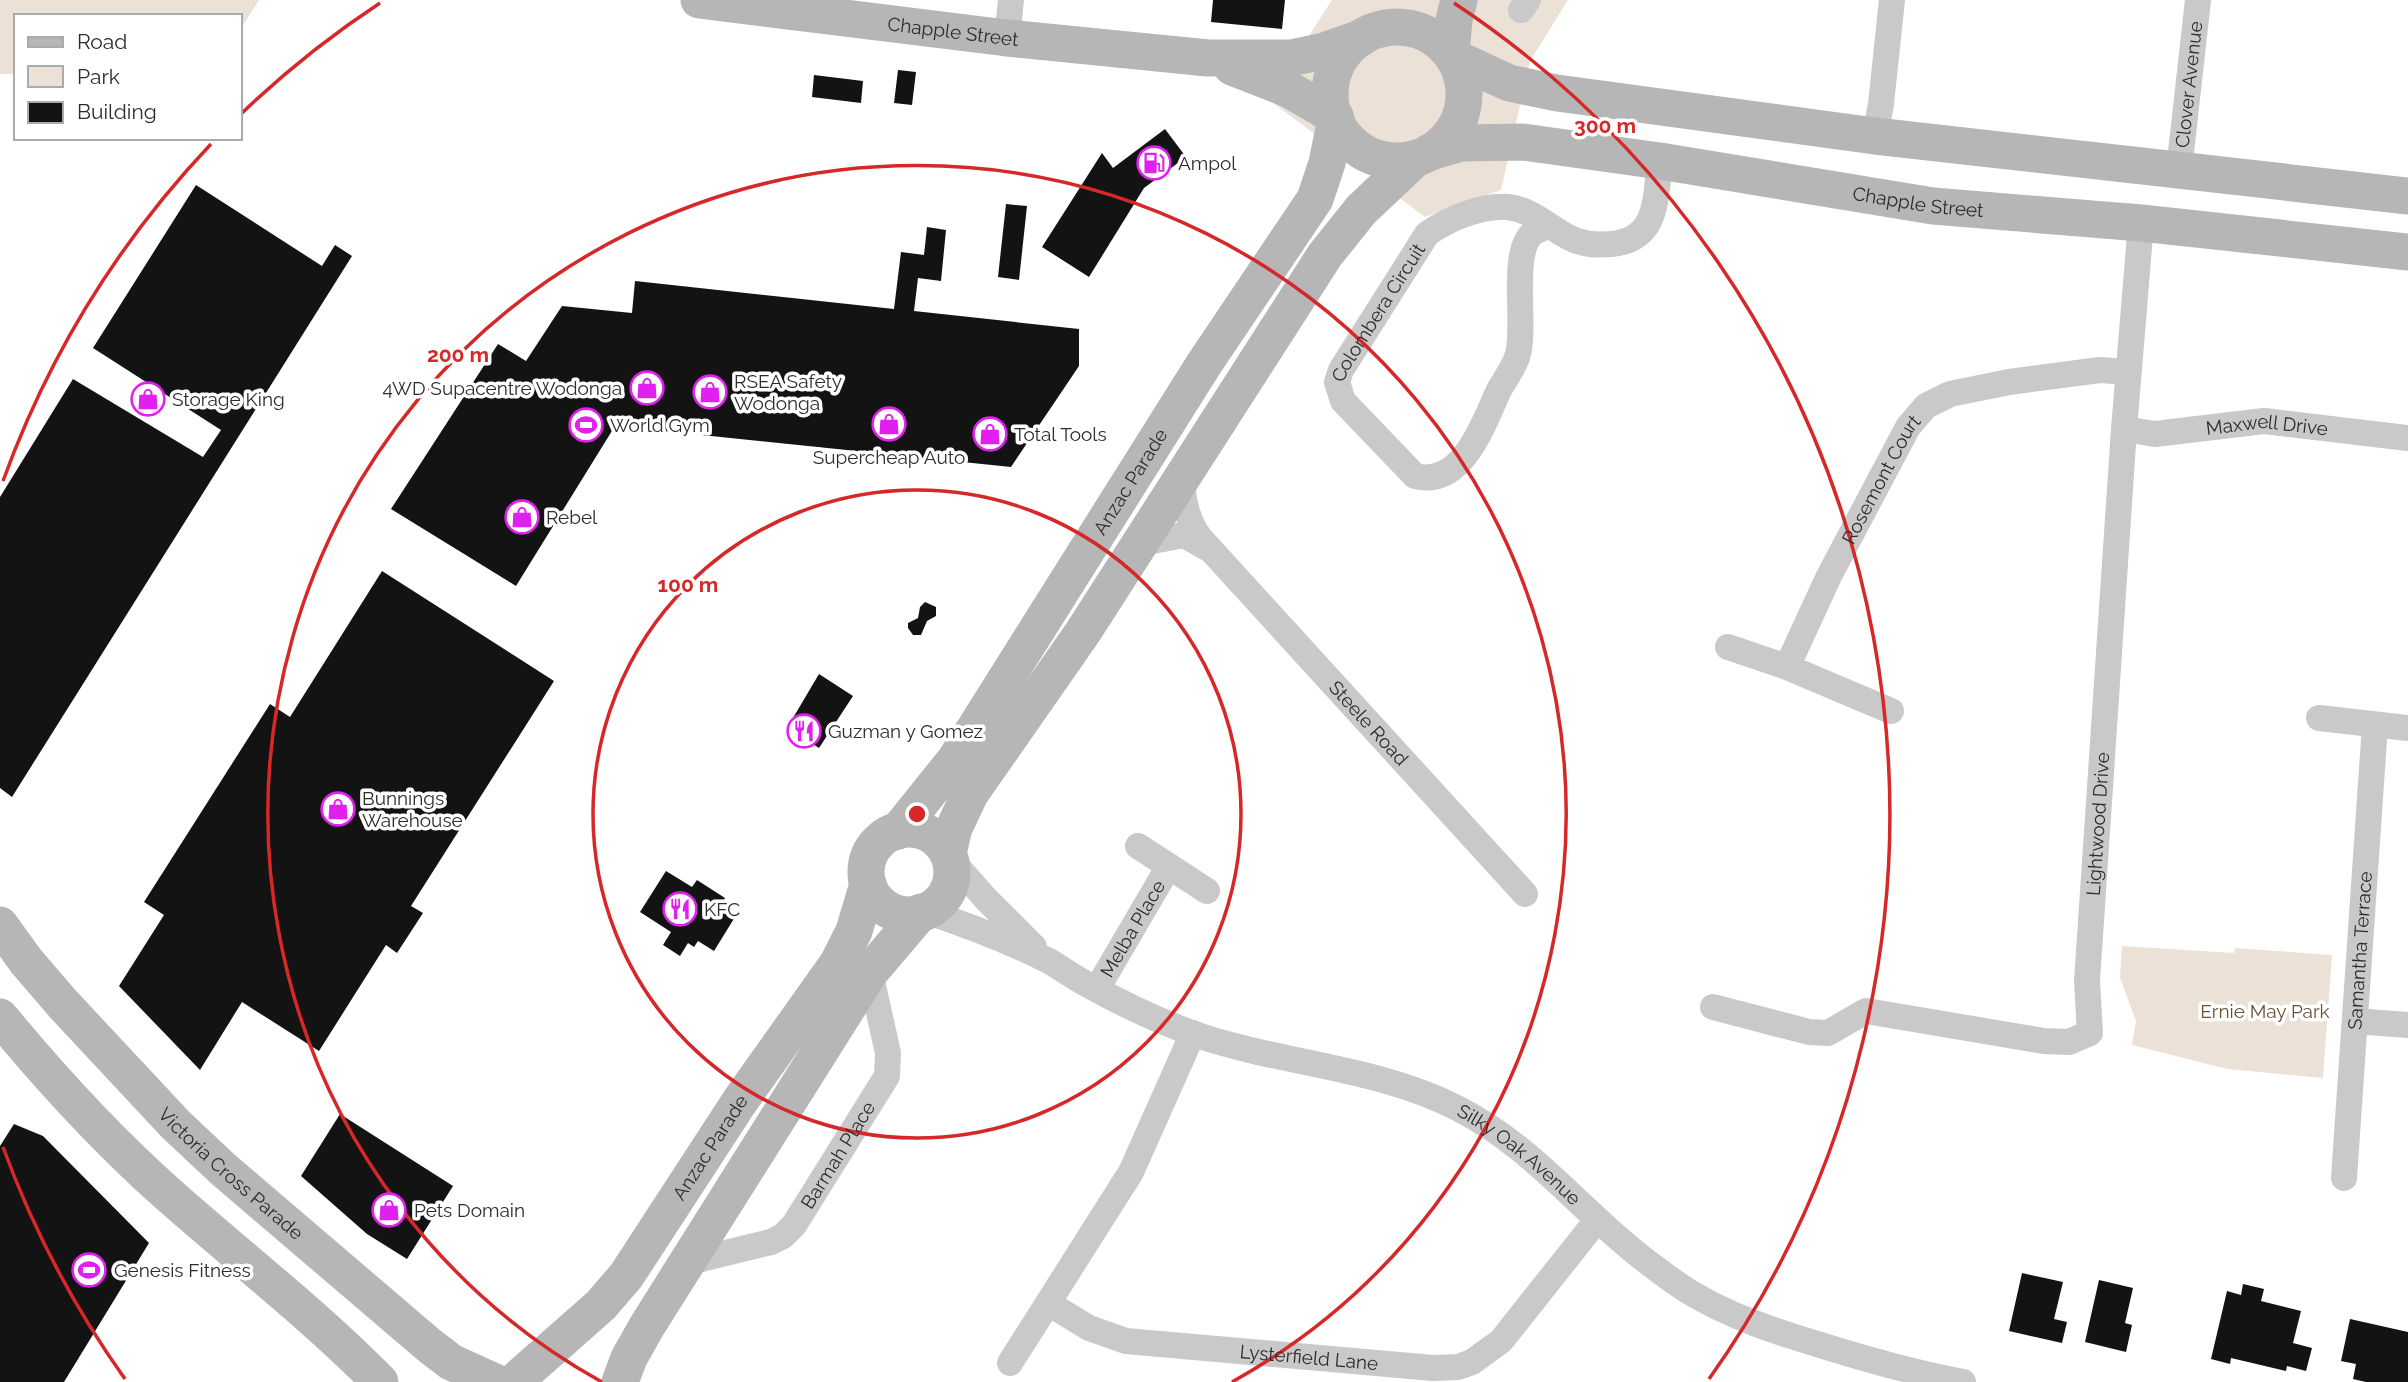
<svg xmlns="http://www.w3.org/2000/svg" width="2408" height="1382" viewBox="0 0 2408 1382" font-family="Raleway,sans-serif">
<rect width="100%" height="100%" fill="#fff"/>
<path fill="#ebe1d7" d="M0,0H259L240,30V16H16V74H0Z
M1332,0H1568L1530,61L1501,190L1425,217L1268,99Z
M2122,946L2234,953L2235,948L2332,955L2323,1078L2227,1069L2132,1045L2136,1021L2120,978Z"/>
<path fill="#131313" d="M1213,0H1285L1282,29L1211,22Z
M898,70L916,72L912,105L894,103Z
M814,75L863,81L861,103L812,97Z
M1165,129L1186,157L1144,188L1089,277L1042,247L1102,153L1113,168Z
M196,185L322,266L335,245L352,256L12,797L0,788V497L73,379L203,457L221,430L93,348Z
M1006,204L1027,206L1019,280L998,277Z
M927,227L946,230L941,281L918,278L914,311L1079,329V366L1011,467L615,426L516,586L391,509L498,344L526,361L562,306L632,313L635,281L894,309L901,252L924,255Z
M382,571L554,681L411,906L423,913L397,953L386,945L319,1051L242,1002L200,1070L119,986L164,915L144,902L270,704L290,717Z
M925,602L936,607V616L927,621L921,635H913L908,628V623L918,618L920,607Z
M819,674L853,696L819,748L787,728Z
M666,871L692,887L697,880L725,898L720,907L735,917L714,951L698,941L694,947L688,943L680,956L663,945L671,932L640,912Z
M340,1114L453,1186L407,1259L367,1234L301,1176Z
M14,1124L43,1136L149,1243L64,1382H0V1146Z
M2022,1273L2063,1282L2054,1319L2067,1322L2062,1343L2009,1331Z
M2099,1280L2133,1288L2125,1323L2132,1325L2126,1352L2085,1342Z
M2243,1284L2264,1289L2261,1301L2301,1311L2293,1343L2312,1348L2306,1371L2287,1366L2286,1371L2231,1358L2230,1364L2211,1359L2227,1291L2241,1295Z
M2350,1319L2408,1332V1382H2366L2353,1379L2356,1364L2341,1361Z"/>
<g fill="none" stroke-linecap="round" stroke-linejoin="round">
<g stroke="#c9c9c9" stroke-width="26">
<path d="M1521,10L1528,0"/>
<path d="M1007,38L1011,0"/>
<path d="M1875,136L1881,104L1892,0"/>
<path id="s1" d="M2179,170L2198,0"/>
<path id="s2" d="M1548,226C1544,228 1537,230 1533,233C1510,251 1526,324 1518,354C1515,367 1504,380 1498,392C1483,425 1462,488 1415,476L1343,401L1337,382L1341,370L1427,234C1448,219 1481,205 1508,207C1533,210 1548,227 1570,238C1583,245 1597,245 1612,244C1659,239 1655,198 1660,161"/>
<path id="s3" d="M2124,429L2155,434L2264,421L2408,438"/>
<path id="s4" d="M1182,479C1183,501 1187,522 1201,539L1525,894"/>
<path d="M1142,543L1184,535L1207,548"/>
<path d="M1728,647L1787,667L1891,711"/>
<path id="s5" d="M1787,667L1829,576L1908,427L1926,406L1950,394L2009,382L2100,370L2128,372"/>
<path d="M2319,718L2408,728"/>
<path d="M1138,846L1207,891"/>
<path d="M949,857L986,899L1034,947"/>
<path id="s6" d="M925,911C967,925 1009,941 1049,961C1061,968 1072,976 1083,982C1120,1003 1160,1022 1200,1036C1284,1064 1376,1067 1457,1108C1534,1147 1579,1210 1646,1261C1661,1272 1677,1285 1693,1294C1732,1317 1774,1331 1817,1344C1865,1359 1914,1373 1963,1382"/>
<path id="s7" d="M1097,989L1169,866"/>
<path id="s8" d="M1713,1007L1809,1032L1828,1033L1866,1011L2044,1041L2069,1042L2090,1033L2087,981L2124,429L2141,223"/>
<path d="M2355,1021L2408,1025"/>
<path id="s9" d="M2344,1178L2375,725"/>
<path id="s10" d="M685,1263L771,1242L783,1236L794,1225L887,1076L888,1053L870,972"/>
<path id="s11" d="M1048,1303L1089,1328L1126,1341L1433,1368L1458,1367L1472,1362L1501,1341L1597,1220"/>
<path d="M1010,1363L1131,1172L1193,1033"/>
</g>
<g stroke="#b6b6b6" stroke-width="37">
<path id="s12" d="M699,0L1007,38L1208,58H1291L1324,51L1361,38"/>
<circle cx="1397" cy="94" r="67"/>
<path d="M1451,53L1454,20L1459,0"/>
<path d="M1453,57L1509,83L1557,93L1875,136L2408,196"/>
<path d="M1232,67L1288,89L1335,116"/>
<path id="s13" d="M1430,152L1461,143L1523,142L1660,161L1933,206L2141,223L2408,252"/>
<circle cx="909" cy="872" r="43"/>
<path id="s14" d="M898,831L955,760L1204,364L1315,199L1327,163L1336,119"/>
<path d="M948,853L954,828L970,794L1083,632L1325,255L1361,210L1415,159"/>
<path id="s15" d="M0,925L26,961L63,1004L176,1125L224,1170L430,1346L451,1362L495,1382"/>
<path d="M0,1017C52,1080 107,1140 169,1195C239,1257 314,1315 380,1382"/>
<path id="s16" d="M514,1382L601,1305L626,1276L740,1101L838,963L854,931L868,884"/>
<path d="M620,1382L629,1358L647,1326L870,972L921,912"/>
</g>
</g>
<g fill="none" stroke="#d62828" stroke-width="3.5">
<circle cx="917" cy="814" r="324"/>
<path d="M602 1382A649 649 0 1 1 1232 1382"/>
<path d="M125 1379A973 973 0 0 1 3 1147M3 481A973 973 0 0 1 211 144M241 114A973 973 0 0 1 380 3M1454 3A973 973 0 0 1 1709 1379"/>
</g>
<defs>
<symbol id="fuel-ring" viewBox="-11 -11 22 22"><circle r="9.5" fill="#fff" stroke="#e21ff1" stroke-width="1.5"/><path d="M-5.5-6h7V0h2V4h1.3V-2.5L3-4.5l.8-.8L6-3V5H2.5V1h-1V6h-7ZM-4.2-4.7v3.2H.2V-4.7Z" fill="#e21ff1"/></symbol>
<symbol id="shop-ring" viewBox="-11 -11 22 22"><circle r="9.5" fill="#fff" stroke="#e21ff1" stroke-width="1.5"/><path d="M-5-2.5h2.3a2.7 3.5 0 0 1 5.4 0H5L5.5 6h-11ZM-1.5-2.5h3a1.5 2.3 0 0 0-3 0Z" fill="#e21ff1"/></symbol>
<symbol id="stadium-ring" viewBox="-11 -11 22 22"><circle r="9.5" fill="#fff" stroke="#e21ff1" stroke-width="1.5"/><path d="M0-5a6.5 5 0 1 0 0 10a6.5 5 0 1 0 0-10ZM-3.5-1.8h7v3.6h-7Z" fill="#e21ff1"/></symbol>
<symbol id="restaurant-ring" viewBox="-11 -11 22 22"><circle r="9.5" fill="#fff" stroke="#e21ff1" stroke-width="1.5"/><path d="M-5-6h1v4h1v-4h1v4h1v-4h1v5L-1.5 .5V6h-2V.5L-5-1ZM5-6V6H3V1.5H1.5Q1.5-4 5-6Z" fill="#e21ff1"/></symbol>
</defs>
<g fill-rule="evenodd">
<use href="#fuel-ring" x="1135" y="144" width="38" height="38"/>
<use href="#shop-ring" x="628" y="369" width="38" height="38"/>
<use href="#shop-ring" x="691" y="373" width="38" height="38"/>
<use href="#shop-ring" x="129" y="380" width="38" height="38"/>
<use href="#shop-ring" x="870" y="405" width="38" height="38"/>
<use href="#stadium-ring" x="567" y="406" width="38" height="38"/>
<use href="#shop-ring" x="971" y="415" width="38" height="38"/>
<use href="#shop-ring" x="503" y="498" width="38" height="38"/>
<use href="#restaurant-ring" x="785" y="712" width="38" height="38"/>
<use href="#shop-ring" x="319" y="790" width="38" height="38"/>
<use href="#restaurant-ring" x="661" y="890" width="38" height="38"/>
<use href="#shop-ring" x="370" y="1191" width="38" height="38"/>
<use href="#stadium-ring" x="70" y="1251" width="38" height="38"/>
</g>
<g text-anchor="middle" stroke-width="7" stroke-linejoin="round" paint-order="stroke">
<g font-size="19" fill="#2c2c2c" stroke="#fff">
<text dy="7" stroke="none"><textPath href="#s12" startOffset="256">Chapple Street</textPath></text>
<text dy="7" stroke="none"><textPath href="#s1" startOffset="86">Clover Avenue</textPath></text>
<text dy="7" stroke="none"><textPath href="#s13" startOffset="494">Chapple Street</textPath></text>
<text dy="7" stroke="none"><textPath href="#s2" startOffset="518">Colombera Circuit</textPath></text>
<text dy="7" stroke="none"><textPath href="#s3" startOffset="144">Maxwell Drive</textPath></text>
<text dy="7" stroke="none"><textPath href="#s5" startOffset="210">Rosemont Court</textPath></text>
<text dy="7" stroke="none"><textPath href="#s14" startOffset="420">Anzac Parade</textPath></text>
<text dy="7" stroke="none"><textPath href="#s4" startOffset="313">Steele Road</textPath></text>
<text dy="7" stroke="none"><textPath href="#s8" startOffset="600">Lightwood Drive</textPath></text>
<text dy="7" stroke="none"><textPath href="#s7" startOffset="70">Melba Place</textPath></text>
<text dy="7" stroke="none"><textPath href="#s9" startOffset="228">Samantha Terrace</textPath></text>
<text dy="7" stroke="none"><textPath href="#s16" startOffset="308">Anzac Parade</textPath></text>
<text dy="7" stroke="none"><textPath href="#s10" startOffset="200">Barmah Place</textPath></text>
<text dy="7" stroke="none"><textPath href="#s6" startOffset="648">Silky Oak Avenue</textPath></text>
<text dy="7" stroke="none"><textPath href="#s15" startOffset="340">Victoria Cross Parade</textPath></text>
<text dy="7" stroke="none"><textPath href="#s11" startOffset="271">Lysterfield Lane</textPath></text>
</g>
<g font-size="19" fill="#2c2c2c" stroke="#fff" text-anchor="start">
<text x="1178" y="170">Ampol</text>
<text x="734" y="388">RSEA Safety<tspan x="734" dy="22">Wodonga</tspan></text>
<text x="622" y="395" text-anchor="end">4WD Supacentre Wodonga</text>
<text x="172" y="406">Storage King</text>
<text x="610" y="432">World Gym</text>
<text x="1014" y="441">Total Tools</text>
<text x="889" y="464" text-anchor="middle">Supercheap Auto</text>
<text x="546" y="524">Rebel</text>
<text x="828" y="738">Guzman y Gomez</text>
<text x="362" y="805">Bunnings<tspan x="362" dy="22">Warehouse</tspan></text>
<text x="704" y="916">KFC</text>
<text x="414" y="1217">Pets Domain</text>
<text x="114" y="1277">Genesis Fitness</text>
</g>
<g font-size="19" fill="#6a5237" stroke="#fff">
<text x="2265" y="1018">Ernie May Park</text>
</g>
</g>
<circle cx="917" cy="814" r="10" fill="#d62828" stroke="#fff" stroke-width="3.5"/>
<g font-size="21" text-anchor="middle" font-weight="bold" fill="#d62828" stroke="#fff" stroke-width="7" stroke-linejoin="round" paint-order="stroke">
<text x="1605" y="133">300 m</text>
<text x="458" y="362">200 m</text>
<text x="688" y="592">100 m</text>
</g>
<rect x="14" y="14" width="228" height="126" fill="#ffffff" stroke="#ababab" stroke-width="2"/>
<rect x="28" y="37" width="35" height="10" fill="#b6b6b6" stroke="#ababab" stroke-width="2"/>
<text x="77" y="49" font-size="21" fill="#2c2c2c">Road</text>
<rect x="28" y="66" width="35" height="21" fill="#ebe1d7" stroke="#ababab" stroke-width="2"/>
<text x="77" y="84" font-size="21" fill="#2c2c2c">Park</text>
<rect x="28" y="102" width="35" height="21" fill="#131313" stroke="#ababab" stroke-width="2"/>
<text x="77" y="119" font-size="21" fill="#2c2c2c">Building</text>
</svg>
